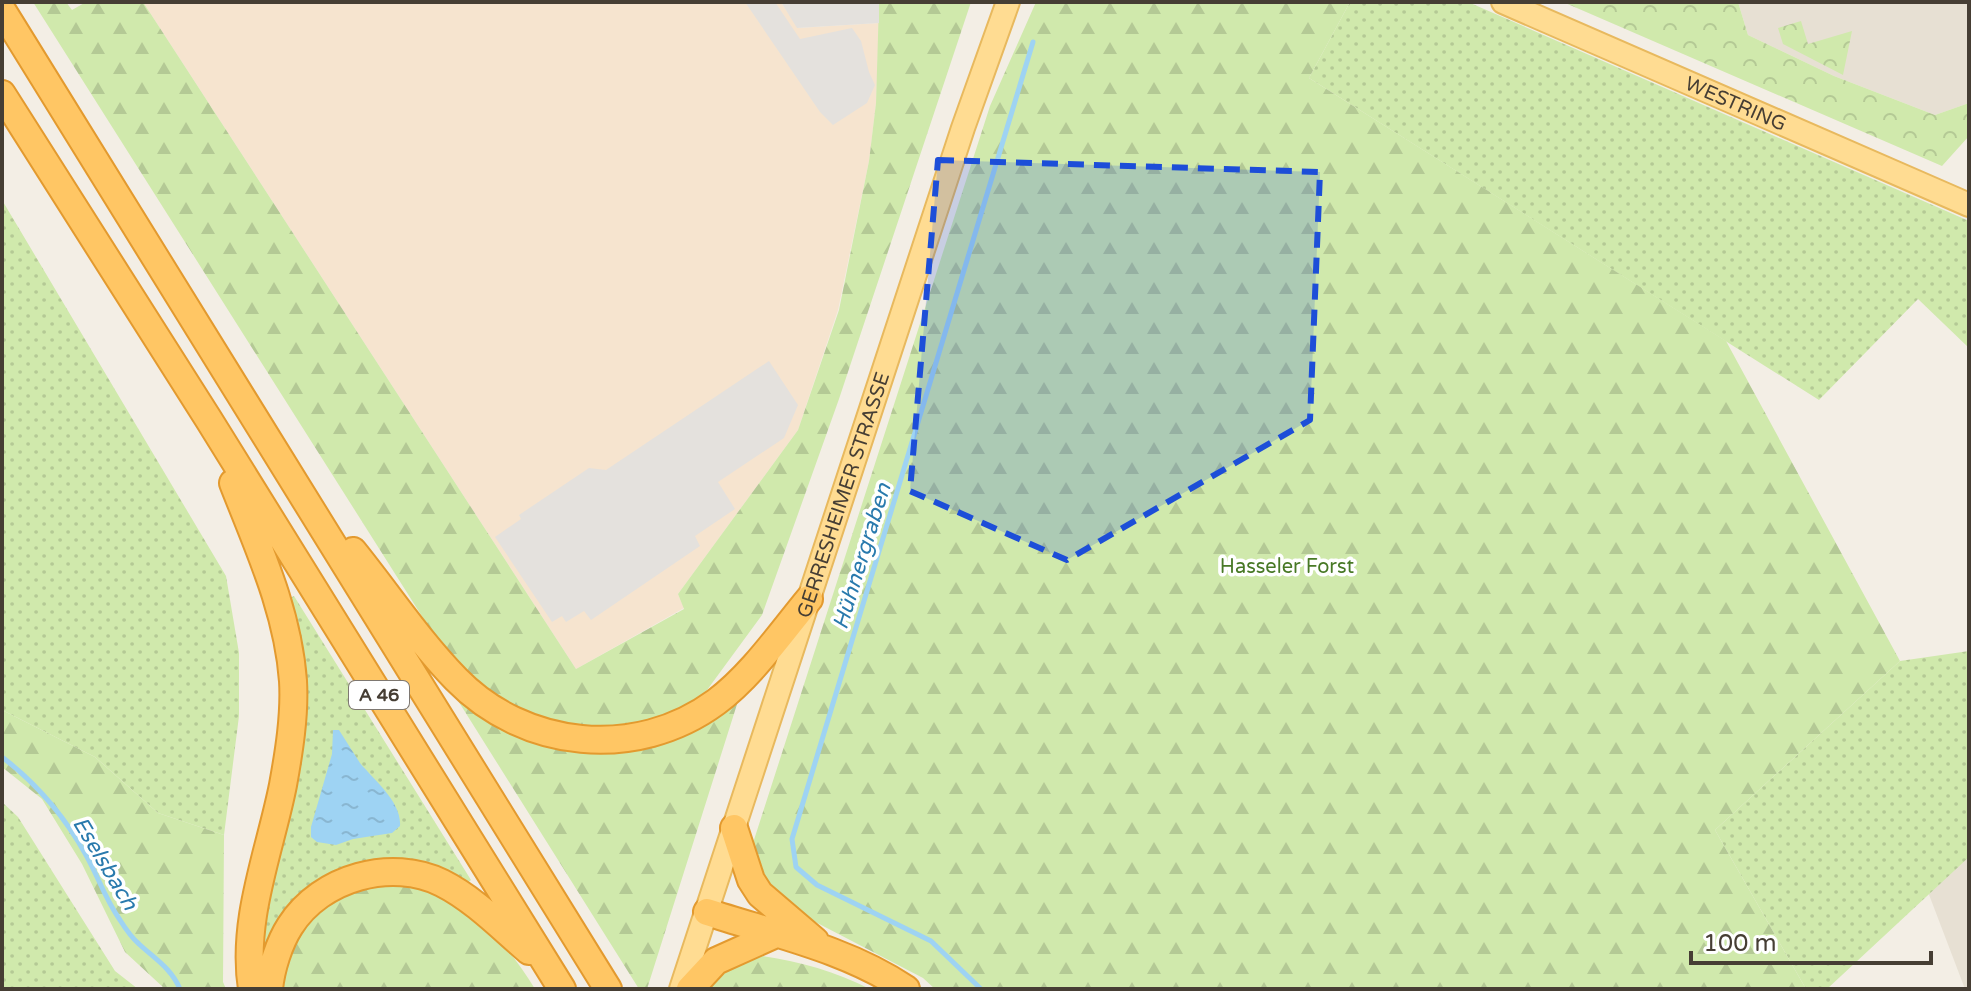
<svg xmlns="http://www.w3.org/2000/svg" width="1971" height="991" viewBox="0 0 1971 991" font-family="'Varela Round',sans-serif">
<defs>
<pattern id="grass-dots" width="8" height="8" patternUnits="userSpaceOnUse" patternTransform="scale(2)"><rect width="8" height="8" fill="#d0e9ac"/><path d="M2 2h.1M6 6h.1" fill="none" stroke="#b4c995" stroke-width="1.8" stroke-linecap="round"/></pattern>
<pattern id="forest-firs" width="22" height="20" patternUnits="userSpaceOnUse" patternTransform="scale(2)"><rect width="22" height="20" fill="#d0e9ac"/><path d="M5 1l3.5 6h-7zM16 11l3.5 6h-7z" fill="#b4c995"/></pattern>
<pattern id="park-crowns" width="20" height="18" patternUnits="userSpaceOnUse" patternTransform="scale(2)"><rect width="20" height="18" fill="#d0e9ac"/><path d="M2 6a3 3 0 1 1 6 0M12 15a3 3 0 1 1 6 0" fill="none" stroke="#b4c995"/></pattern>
<pattern id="water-ripples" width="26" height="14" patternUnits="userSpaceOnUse" patternTransform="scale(2)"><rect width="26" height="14" fill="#9ed3f3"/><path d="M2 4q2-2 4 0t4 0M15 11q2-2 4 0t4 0" fill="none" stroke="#89b6d1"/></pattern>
</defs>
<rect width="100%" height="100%" fill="#f3eee5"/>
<path fill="#e7e0d3" d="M1738,2H1969V103L1935,115L1834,76L1748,35Z
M1969,857V989H1965L1928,892Z"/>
<path fill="#f6e4cf" d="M143,2H781L798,28L879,23L876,103L869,161L838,310L798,430L678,594L684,608L576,669Z"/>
<path fill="url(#grass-dots)" d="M1350,2H1468L1969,221V348L1918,299L1819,400L1309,78Z
M2,200L226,576L239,653V716L224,835L158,813L95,757L2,710Z
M294,596L471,880L464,886L356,870L256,972L284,804L286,600Z
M1969,651V857L1827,989H1806L1715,830L1900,661Z
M2,802L18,817L115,971L138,989H2Z"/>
<path fill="url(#forest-firs)" d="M33,2H66L72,10L86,2H143L576,669L684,609L678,594L798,430L839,310L869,161L876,103L879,2H971L839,399L762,615L699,701L652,721L609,729L569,728L524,716L479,687L437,640Z
M1036,2H1350L1309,78L1726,341L1900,661L1715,830L1806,989H935L923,978L775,901L753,859V843L990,106Z
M440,672L573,749C636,756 683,723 739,698L647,989H639Z
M2,710L95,757L158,813L224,835L223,982L226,989H165L125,952L82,864L42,799L2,767Z
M395,883C459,889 503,937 535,989H282C279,943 322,899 364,886C373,883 385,884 395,883Z
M762,956C799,961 837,972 870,989H707C724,966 734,961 762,956Z"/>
<path fill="url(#park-crowns)" d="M1563,2H1738L1748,35L1834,76L1935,115L1969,103V136L1942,166Z
M1801,21L1808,44L1852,31L1843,75L1783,44L1778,28Z"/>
<path fill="#e4e1dd" d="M745,2H775L800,39L852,28L861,41L869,72L875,85L867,103L833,125L820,112Z
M781,2H879V23L797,28Z
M769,361L798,405L784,438L718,482L735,509L695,536L700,546L591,620L584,611L566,622L562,616L552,622L495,537L521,519L519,515L589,468L606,470Z"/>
<path fill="url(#water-ripples)" d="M333,730H339C346,741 353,752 360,763C374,780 402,802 400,826L392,833L353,839L336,845L317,842L311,837V827L332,754Z"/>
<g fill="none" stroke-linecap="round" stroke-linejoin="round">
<path stroke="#9ed3f3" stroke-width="5" d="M2,757C36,783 65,817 86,855C98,876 105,899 120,920C125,928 132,938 139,944C155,959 171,968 180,989
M981,989L931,941L817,885L796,867L792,839L1033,42"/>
<defs>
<g id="major">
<path id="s1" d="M1503,2L1969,205"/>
<path id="s2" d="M681,989L963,128L1008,2"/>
</g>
<path id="highway" d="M2,10L608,989
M2,94L209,420L562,989
M233,483C258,547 288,611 293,681C295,715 289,752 283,785C270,851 241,920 252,989
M353,551C387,593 418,640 456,679C524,749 636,761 716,702C752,675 780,634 809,599
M734,828L751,880L760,894L815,941
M707,912C774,934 847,949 906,989
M269,989C271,969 279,943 290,926C321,877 392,858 442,883C474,899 502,928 529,951
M690,989L716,961L776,934"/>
</defs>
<use href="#major" stroke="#e8b95e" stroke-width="26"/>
<use href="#highway" stroke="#e39a2f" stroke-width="30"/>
<use href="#major" stroke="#ffdc92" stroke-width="22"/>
<use href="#highway" stroke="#ffc664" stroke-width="26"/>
</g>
<path fill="#1d4ed8" fill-opacity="0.2" stroke="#1d4ed8" stroke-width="6" stroke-dasharray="16 10" stroke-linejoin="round" d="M938,160L1320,172L1310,420L1067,560L910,491Z"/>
<g text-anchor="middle" stroke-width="7" stroke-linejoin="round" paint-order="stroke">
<rect fill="#fff" stroke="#7e7871" stroke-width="2" x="349" y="681" width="60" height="28" rx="6"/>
<g font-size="18" font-weight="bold" fill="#463e34">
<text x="379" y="701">A 46</text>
</g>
<g font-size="20" fill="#463e34" stroke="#fff">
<text dy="7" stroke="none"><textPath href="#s1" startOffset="254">WESTRING</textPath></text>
<text dy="7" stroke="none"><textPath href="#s2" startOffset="520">GERRESHEIMER STRASSE</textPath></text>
</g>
<g font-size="20" fill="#487926" stroke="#fff">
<text x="1287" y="573">Hasseler Forst</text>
</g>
<g font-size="22" font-style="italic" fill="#297aad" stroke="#fff">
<text transform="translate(861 556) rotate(-73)" y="8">Hühnergraben</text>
<text transform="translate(106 863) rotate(59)" y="8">Eselsbach</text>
</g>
</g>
<rect width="1971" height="991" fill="none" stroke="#463e34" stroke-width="8"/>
<path d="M1691 951v12h240v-12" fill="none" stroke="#463e34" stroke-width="4"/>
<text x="1703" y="951" font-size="24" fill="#463e34" stroke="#ffffff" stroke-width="6" paint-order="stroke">100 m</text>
</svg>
